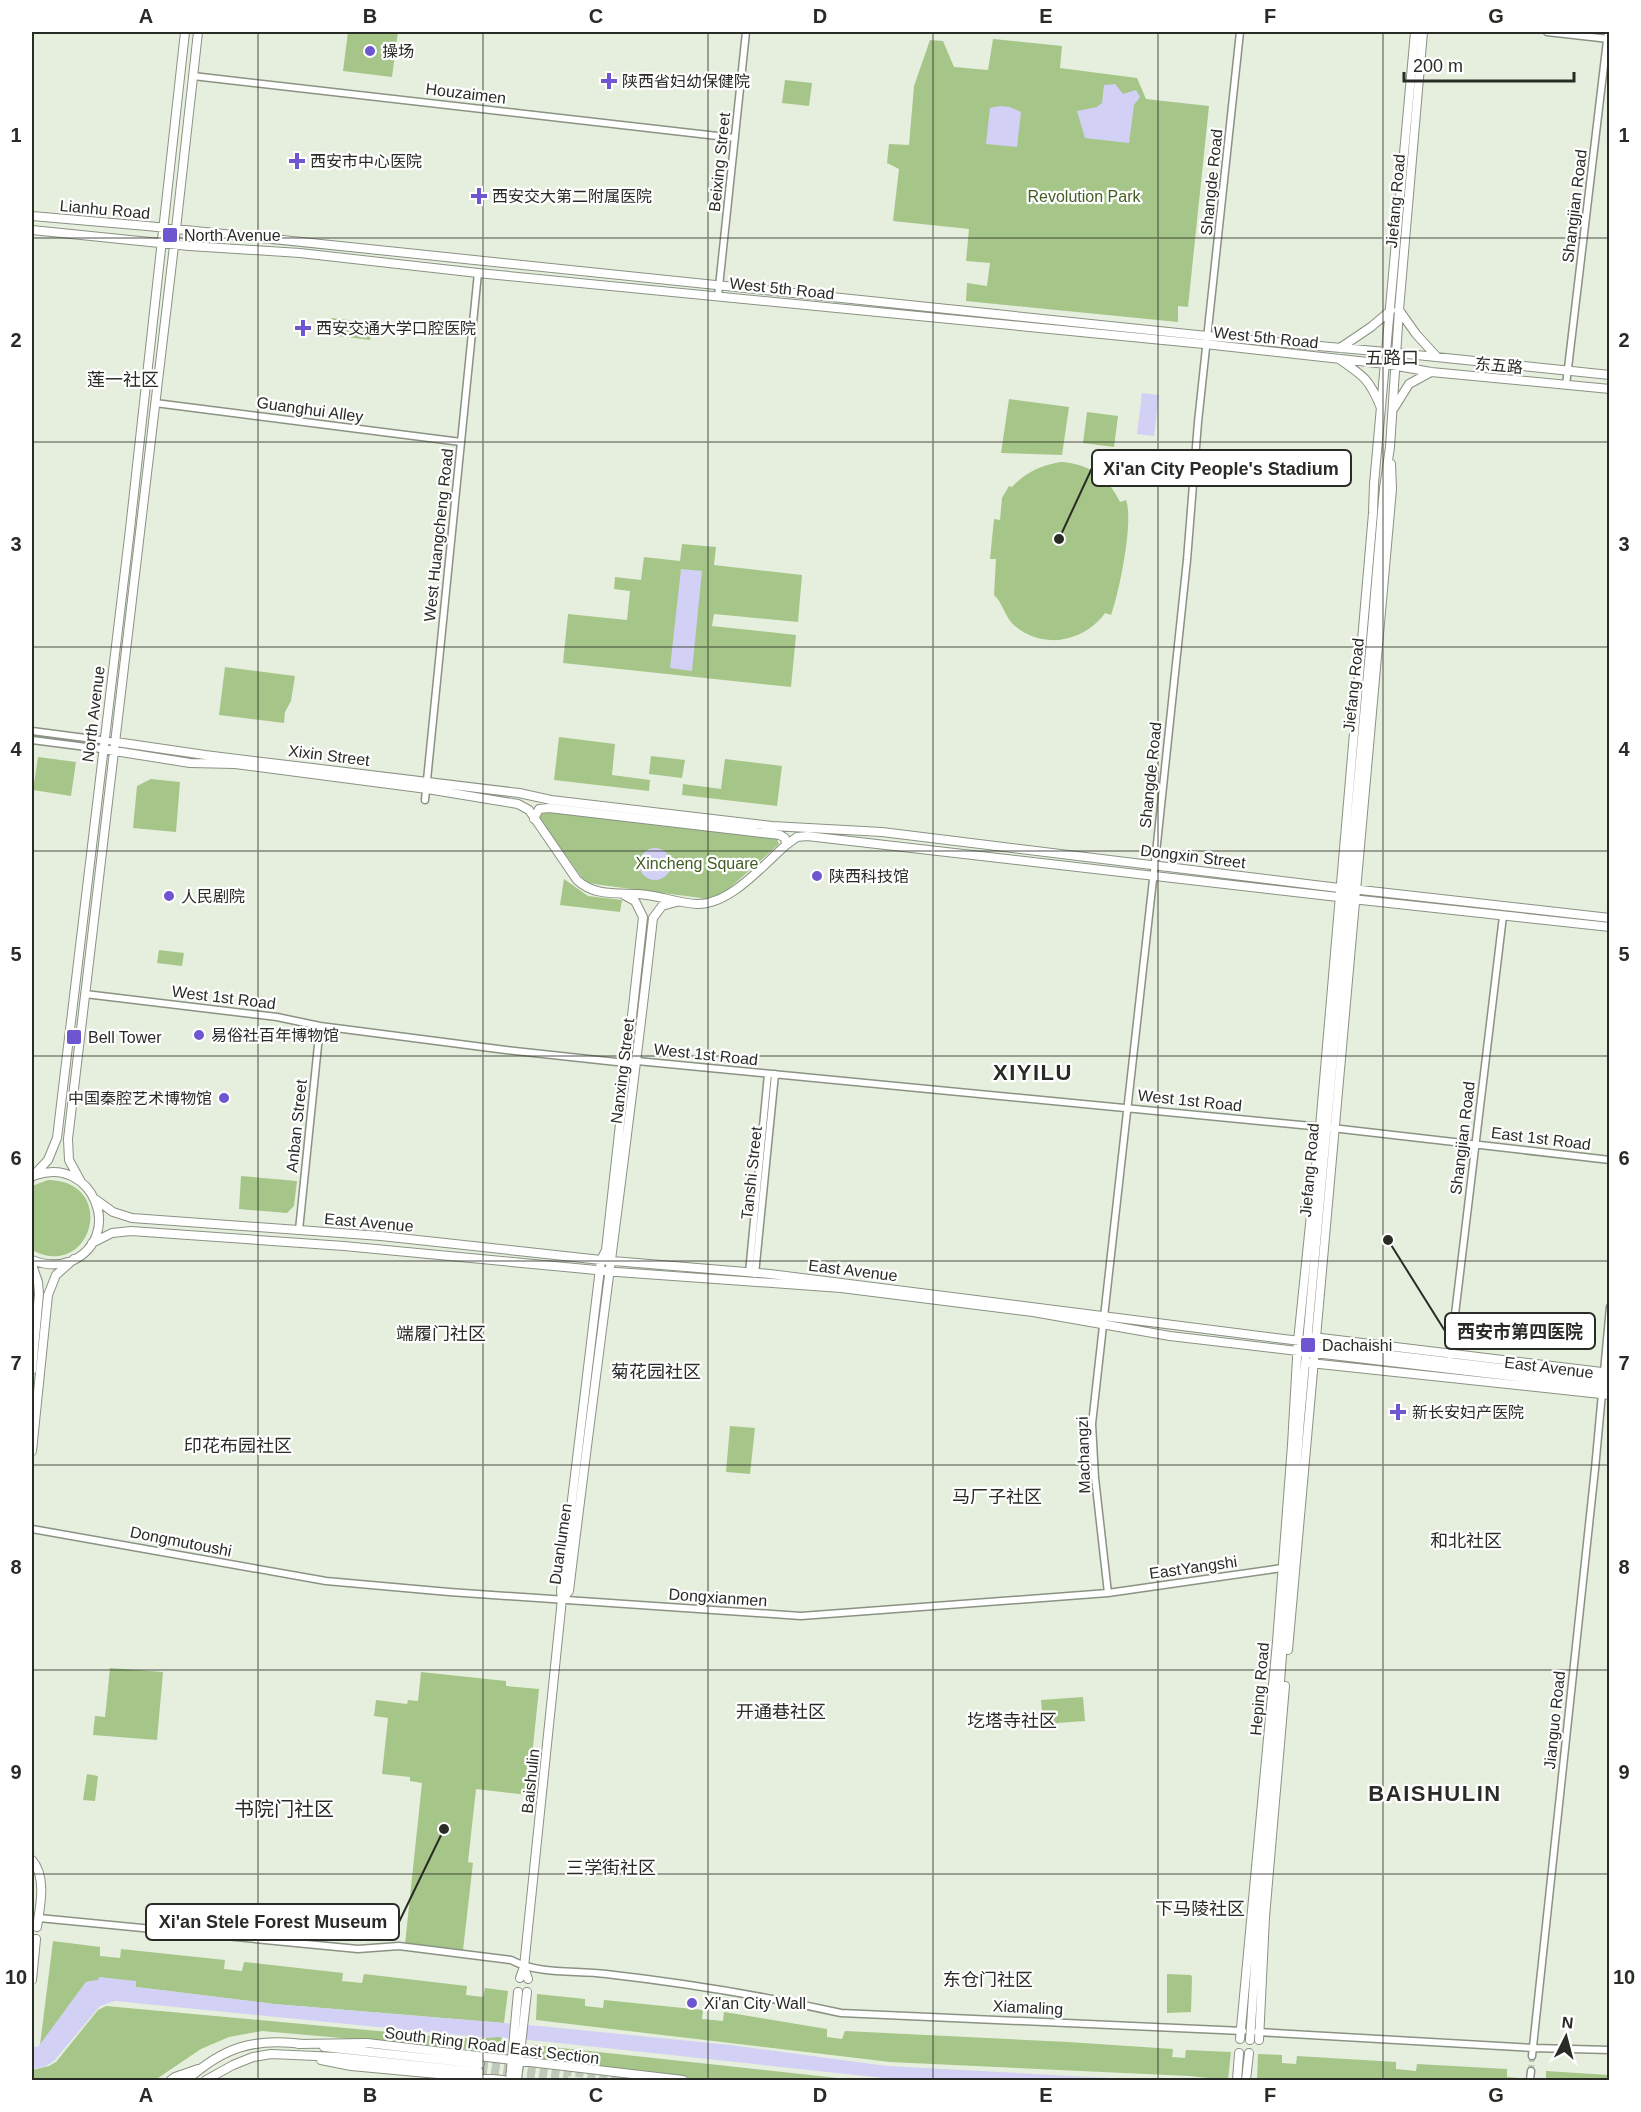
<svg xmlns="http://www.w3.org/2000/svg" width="1641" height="2112" viewBox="0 0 1641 2112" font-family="Helvetica,'Noto Sans SC',sans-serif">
<rect width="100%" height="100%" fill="#e6efde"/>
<path fill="#a5c688" d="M348,32H398L392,77L343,71Z
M993,39L1062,46L1060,68L1137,78L1146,99L1209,106L1188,307L1178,306V322L966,301L967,283L987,286L990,263L966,261L969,229L893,221L899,169L887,163L889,144L909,145L914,86L930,40L943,41L954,67L988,70Z
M785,80L812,83L809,106L782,103Z
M331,318L373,323L370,340L329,335Z
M1009,399L1069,407L1062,455L1001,453Z
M1087,412L1118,416L1114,447L1083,443Z
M1060,462C1088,463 1108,477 1120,502L1126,500C1134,521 1119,593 1111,615L1105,613C1084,642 1043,650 1015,626C1005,618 1003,603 994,595L996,559H990L994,519L1000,520L1002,498L1009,486L1012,487C1026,472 1040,466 1060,462Z
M682,544L716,547L714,565L802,575L798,622L714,614L712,626L796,635L791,687L563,663L568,614L627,620L630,591L614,589L615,577L641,580L644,557L680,561Z
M225,667L295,676L291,701L285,712L284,723L219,715Z
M559,737L615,744L612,775L650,780L649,791L554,780Z
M651,756L685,760L682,778L649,774Z
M38,757L76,762L71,796L33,790Z
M725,759L782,766L777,806L682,795L683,784L721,789Z
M151,779L180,782L176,832L133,828L137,786Z
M539,811L776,837L779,844L723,894L709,899L601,885L589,883L582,878L538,816Z
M564,879L588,896L622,900L620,912L560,905Z
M159,950L184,953L182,966L157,963Z
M241,1176L297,1181L294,1206L287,1213L239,1209Z
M48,1180C119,1181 92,1282 32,1250V1186Z
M730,1426L755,1428L750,1474L726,1472Z
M110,1668L163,1672L157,1740L93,1735L95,1716L105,1717Z
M421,1672L506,1681V1686L539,1689L528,1795L476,1789L468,1862L473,1863L463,1950L405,1944L422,1783L410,1781V1777L382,1774L388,1718L374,1716L376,1700L407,1704L408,1700L418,1701Z
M1083,1697L1085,1721L1043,1724L1041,1700Z
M87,1774L98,1776L95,1801L83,1800Z
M53,1941L100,1947V1956L120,1958L121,1949L225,1960L224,1969L242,1971L244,1962L343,1973L342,1981L362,1983L364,1974L467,1986L466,1995L483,1997L485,1988L508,1991L504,2023L274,2004L136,1987V1982L99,1977V1980L86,1982L40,2045Z
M1167,1974L1191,1975L1192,1977L1191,2012L1167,2013Z
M537,1994L585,1999V2006L603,2008L604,2000L703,2010L702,2019L723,2021L724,2012L827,2029V2037L842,2039L845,2031L1068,2042L1173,2049L1172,2057L1185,2058L1186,2050L1231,2052L1228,2080L1189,2076L890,2062L536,2020Z
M106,2006L443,2037L486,2039L487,2036H502L500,2052L262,2031L229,2037L201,2049L155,2080H32V2070L49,2066L56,2062L98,2010Z
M534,2045L856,2080H699L535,2065Z
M1258,2054L1282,2055V2063L1296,2064L1297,2056L1396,2062V2069L1416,2071L1417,2064L1507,2069V2077L1520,2078V2080H1257Z
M1546,2071L1609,2075V2080H1546Z"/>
<path fill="#d2d0f4" d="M1115,84L1123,94L1136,90L1140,97L1134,105L1129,143L1085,138L1077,111L1097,107L1102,103L1104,85Z
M1000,106L1010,107L1021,112L1017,147L986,144L990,108Z
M1142,393L1159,395L1154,436L1137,434Z
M681,569L702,571L692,671L670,668Z
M639 864a16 16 0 1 1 32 0a16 16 0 1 1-32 0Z
M99,1977L136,1981V1987L274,2004L540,2026L730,2045L887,2066L1147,2080L893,2079L540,2041L498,2037L489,2038L115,2001L100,2006L54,2061L44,2067L32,2069V2046L38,2047L86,1982L98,1980Z"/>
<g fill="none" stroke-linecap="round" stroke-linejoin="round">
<path stroke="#c0c8b9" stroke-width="6" stroke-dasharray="6 3" stroke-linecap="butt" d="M1531,2071L1532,2056"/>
<path stroke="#c0c8b9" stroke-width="8" stroke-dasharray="8 4" stroke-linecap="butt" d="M480,2064L650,2080
M479,2072L568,2080"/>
<defs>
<path id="minor" d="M1547,32L1609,39
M193,76L735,138
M718,296L746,32
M1566,385L1608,32
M155,403L461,442
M32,731L116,742
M32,740L102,749
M425,800L478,273
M85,994L277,1017L320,1026L506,1050L626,1063L637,1061L1322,1127
M1332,1128L1610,1160
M299,1230L320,1026
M749,1273L768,1074
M755,1274L775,1074
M1450,1356L1503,916
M32,1529L326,1581L449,1592L801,1616L1108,1593L1282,1568
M1108,1593L1095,1478L1092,1424L1156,853L1187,560L1198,422L1240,32
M39,1918L358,1949L399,1946L511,1960C539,1975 575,1970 606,1974C685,1983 764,1996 841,2013L1243,2031
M1257,2032L1533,2048L1610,2050
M1532,2056L1595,1469L1610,1307
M1530,2080L1531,2071"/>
<path id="major" d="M32,216L147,226L1207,336L1397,353L1610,375
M32,230L189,246L300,253L478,273L1214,345L1386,364L1431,372L1610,389
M1399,310L1416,334L1437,357
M1340,348L1371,327L1391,310
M1339,359C1364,376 1370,380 1381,408
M1394,408L1409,384L1431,372
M116,742L205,755L519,793L551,800L772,826L882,832L1339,888
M102,749L190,763L235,764L427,789L518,804L529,810L577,880C594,896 616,893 638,894C658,895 677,903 697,904C730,905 763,865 786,845L797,837L807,836L1338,897
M534,819L539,809L549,808L780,835L785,838L786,845
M1352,889L1610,918
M1352,899L1610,927
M32,1177L48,1160L57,1138L130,529L185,32
M81,1182L69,1160L68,1139L176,229L198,32
M95,1199L113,1212L132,1218L381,1236L601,1260L770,1274L1308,1342L1315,1346L1610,1381
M92,1243L112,1233L131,1231L344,1246L617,1272L841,1288L1033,1312L1170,1336L1610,1388
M32,1260C44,1265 58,1266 72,1261C125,1236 93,1156 36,1175
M32,1265L38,1282L39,1294L32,1370
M1313,1337L1610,1373
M1310,1363L1610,1395
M32,1451L48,1295L56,1275L74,1259
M562,1599L569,1591C596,1366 628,1143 653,918L662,906L676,902
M1288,1650L1392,489L1391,464
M32,1860C47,1877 40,1907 37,1927
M524,1967L528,1979
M520,1978L524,1967L562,1599L561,1591L601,1260L606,1250L643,917L635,901L624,895
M32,1980L36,1939
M1240,2039L1277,1642L1292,1445L1298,1341L1320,1127L1373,513L1374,484L1415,32
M1250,2040L1258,1921L1280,1682L1300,1419L1372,629L1384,488L1390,447L1399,310L1423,32
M1259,2040L1265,1917L1285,1686
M298,2044L367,2043L683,2080
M324,2047L480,2064
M321,2060L351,2066L503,2080
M171,2080L175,2077L198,2069
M187,2080C224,2047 253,2038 303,2044
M206,2080L233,2065L253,2057L271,2054L338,2057L479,2072
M510,2080L518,1992
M517,2080L527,1992
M1237,2080L1239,2053
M1246,2080L1249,2053"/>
</defs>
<use href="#minor" stroke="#8a9283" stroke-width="9"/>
<use href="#major" stroke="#8a9283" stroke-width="10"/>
<use href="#minor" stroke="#fff" stroke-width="6"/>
<use href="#major" stroke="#fff" stroke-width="8"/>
</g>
<path fill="none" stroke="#292c26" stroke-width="1.5" stroke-opacity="0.55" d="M258,32V2080M483,32V2080M708,32V2080M933,32V2080M1158,32V2080M1383,32V2080M32,238H1610M32,442H1610M32,647H1610M32,851H1610M32,1056H1610M32,1261H1610M32,1465H1610M32,1670H1610M32,1874H1610"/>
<g fill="#6e56d0" stroke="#fff" stroke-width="2">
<circle cx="370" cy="51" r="6"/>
<path d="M606 72h6v6h6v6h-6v6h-6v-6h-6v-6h6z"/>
<path d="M294 152h6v6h6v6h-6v6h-6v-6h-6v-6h6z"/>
<path d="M476 187h6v6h6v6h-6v6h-6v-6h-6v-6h6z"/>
<rect x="162" y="227" width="16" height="16" rx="3"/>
<path d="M300 319h6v6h6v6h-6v6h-6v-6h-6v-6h6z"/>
<circle cx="817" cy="876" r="6"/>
<circle cx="169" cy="896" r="6"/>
<circle cx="199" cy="1035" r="6"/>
<rect x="66" y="1029" width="16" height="16" rx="3"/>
<circle cx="224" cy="1098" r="6"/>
<rect x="1300" y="1337" width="16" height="16" rx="3"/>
<path d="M1395 1403h6v6h6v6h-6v6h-6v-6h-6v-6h6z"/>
<circle cx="692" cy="2003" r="6"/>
</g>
<g text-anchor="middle" stroke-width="4.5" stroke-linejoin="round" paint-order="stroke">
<g font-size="16" fill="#292c26" stroke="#fff" text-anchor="start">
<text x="382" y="57">操场</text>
<text x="622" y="87">陕西省妇幼保健院</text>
<text x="310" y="167">西安市中心医院</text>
<text x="492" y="202">西安交大第二附属医院</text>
<text x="184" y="241">North Avenue</text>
<text x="316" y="334">西安交通大学口腔医院</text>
<text x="829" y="882">陕西科技馆</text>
<text x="181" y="902">人民剧院</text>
<text x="211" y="1041">易俗社百年博物馆</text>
<text x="88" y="1043">Bell Tower</text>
<text x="212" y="1104" text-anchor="end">中国秦腔艺术博物馆</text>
<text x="1322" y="1351">Dachaishi</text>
<text x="1412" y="1418">新长安妇产医院</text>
<text x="704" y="2009">Xi'an City Wall</text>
</g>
<g font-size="16" fill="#292c26" stroke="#fff">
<text transform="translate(466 93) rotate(7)" y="6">Houzaimen</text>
<text transform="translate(719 162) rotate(-84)" y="6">Beixing Street</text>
<text transform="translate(1211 182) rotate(-84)" y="6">Shangde Road</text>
<text transform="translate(1395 201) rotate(-85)" y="6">Jiefang Road</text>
<text transform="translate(1574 206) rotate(-83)" y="6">Shangjian Road</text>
<text transform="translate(105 209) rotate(5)" y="6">Lianhu Road</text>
<text transform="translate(782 288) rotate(6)" y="6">West 5th Road</text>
<text transform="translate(1266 337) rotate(6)" y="6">West 5th Road</text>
<text transform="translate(1499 365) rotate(5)" y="6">东五路</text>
<text transform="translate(310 409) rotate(8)" y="6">Guanghui Alley</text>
<text transform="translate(438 535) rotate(-84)" y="6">West Huangcheng Road</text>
<text transform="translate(1353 685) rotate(-84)" y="6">Jiefang Road</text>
<text transform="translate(93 714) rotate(-83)" y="6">North Avenue</text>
<text transform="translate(329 755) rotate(7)" y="6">Xixin Street</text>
<text transform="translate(1150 775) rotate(-84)" y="6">Shangde Road</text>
<text transform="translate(1193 856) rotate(7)" y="6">Dongxin Street</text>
<text transform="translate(224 997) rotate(7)" y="6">West 1st Road</text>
<text transform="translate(706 1054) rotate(6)" y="6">West 1st Road</text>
<text transform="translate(622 1071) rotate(-83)" y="6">Nanxing Street</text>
<text transform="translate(1190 1100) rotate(6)" y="6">West 1st Road</text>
<text transform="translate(296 1126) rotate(-84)" y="6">Anban Street</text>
<text transform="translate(1462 1138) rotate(-83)" y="6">Shangjian Road</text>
<text transform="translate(1541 1138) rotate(7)" y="6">East 1st Road</text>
<text transform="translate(1309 1170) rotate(-85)" y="6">Jiefang Road</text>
<text transform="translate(751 1173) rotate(-84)" y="6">Tanshi Street</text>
<text transform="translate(369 1222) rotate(5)" y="6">East Avenue</text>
<text transform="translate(853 1270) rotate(7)" y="6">East Avenue</text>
<text transform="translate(1549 1367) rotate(7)" y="6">East Avenue</text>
<text transform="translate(1083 1455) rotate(-92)" y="6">Machangzi</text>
<text transform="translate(181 1541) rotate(11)" y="6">Dongmutoushi</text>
<text transform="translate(560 1544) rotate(-82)" y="6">Duanlumen</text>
<text transform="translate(1193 1567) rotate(-8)" y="6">EastYangshi</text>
<text transform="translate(718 1597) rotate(4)" y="6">Dongxianmen</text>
<text transform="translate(1259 1689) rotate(-85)" y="6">Heping Road</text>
<text transform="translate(1554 1720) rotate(-84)" y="6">Jianguo Road</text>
<text transform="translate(530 1781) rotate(-84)" y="6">Baishulin</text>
<text transform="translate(1028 2007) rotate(3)" y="6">Xiamaling</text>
<text transform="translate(492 2045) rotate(7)" y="6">South Ring Road East Section</text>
</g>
<g font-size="16" fill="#425e23" stroke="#fff">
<text x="1084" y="202">Revolution Park</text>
<text x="697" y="869">Xincheng Square</text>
</g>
<g font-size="18" fill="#292c26" stroke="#fff">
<text x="1392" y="364">五路口</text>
<text x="123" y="386">莲一社区</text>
<text x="441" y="1340">端履门社区</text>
<text x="656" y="1378">菊花园社区</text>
<text x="238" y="1452">印花布园社区</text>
<text x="997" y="1503">马厂子社区</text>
<text x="1466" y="1547">和北社区</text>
<text x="781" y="1718">开通巷社区</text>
<text x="1012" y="1727">圪塔寺社区</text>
<text x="611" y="1874">三学街社区</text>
<text x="1200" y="1915">下马陵社区</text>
<text x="988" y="1986">东仓门社区</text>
</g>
<g font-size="20" fill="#292c26" stroke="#fff">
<text x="284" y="1816">书院门社区</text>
</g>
<g font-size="22" font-weight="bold" letter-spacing="1.5" fill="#292c26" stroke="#fff">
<text x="1033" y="1080">XIYILU</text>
<text x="1435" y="1801">BAISHULIN</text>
</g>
</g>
<path fill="none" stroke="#292c26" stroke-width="2" d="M1059 539L1092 468M1388 1240L1445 1331M444 1829L399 1922"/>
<g fill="#292c26" stroke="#fff" stroke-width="2">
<circle cx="1059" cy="539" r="6"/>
<circle cx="1388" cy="1240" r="6"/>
<circle cx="444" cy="1829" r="6"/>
</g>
<g fill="#fff" stroke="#292c26" stroke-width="2">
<rect x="1092" y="450" width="259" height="36" rx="6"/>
<rect x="1445" y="1313" width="150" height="36" rx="6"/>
<rect x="146" y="1904" width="253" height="36" rx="6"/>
</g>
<g font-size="18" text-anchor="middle" font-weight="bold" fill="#292c26">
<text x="1221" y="475">Xi'an City People's Stadium</text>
<text x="1520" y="1338">西安市第四医院</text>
<text x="273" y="1928">Xi'an Stele Forest Museum</text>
</g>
<rect width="1641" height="2112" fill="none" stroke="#ffffff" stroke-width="66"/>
<g transform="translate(1566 2037) rotate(6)" stroke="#ffffff" stroke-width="4.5" paint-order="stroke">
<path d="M0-4.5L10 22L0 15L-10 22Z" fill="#292c26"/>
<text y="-9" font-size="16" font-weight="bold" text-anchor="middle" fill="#292c26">N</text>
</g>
<path d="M1404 72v9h170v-9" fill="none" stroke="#292c26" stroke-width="3"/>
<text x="1413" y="72" font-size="18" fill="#292c26" stroke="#ffffff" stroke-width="4.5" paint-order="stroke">200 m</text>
<rect x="33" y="33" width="1575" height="2046" fill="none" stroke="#292c26" stroke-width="2"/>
<g font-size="20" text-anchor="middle" font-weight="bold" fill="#292c26">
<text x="146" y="23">A</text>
<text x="370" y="23">B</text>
<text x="596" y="23">C</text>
<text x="820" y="23">D</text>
<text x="1046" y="23">E</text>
<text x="1270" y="23">F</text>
<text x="1496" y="23">G</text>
<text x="16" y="142">1</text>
<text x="1624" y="142">1</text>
<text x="16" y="347">2</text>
<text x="1624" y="347">2</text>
<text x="16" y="551">3</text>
<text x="1624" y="551">3</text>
<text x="16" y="756">4</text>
<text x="1624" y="756">4</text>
<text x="16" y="961">5</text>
<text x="1624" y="961">5</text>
<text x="16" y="1165">6</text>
<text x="1624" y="1165">6</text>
<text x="16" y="1370">7</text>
<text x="1624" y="1370">7</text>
<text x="16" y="1574">8</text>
<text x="1624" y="1574">8</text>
<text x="16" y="1779">9</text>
<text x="1624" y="1779">9</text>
<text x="16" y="1984">10</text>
<text x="1624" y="1984">10</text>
<text x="146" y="2102">A</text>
<text x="370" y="2102">B</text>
<text x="596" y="2102">C</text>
<text x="820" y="2102">D</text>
<text x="1046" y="2102">E</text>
<text x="1270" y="2102">F</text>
<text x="1496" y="2102">G</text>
</g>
</svg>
